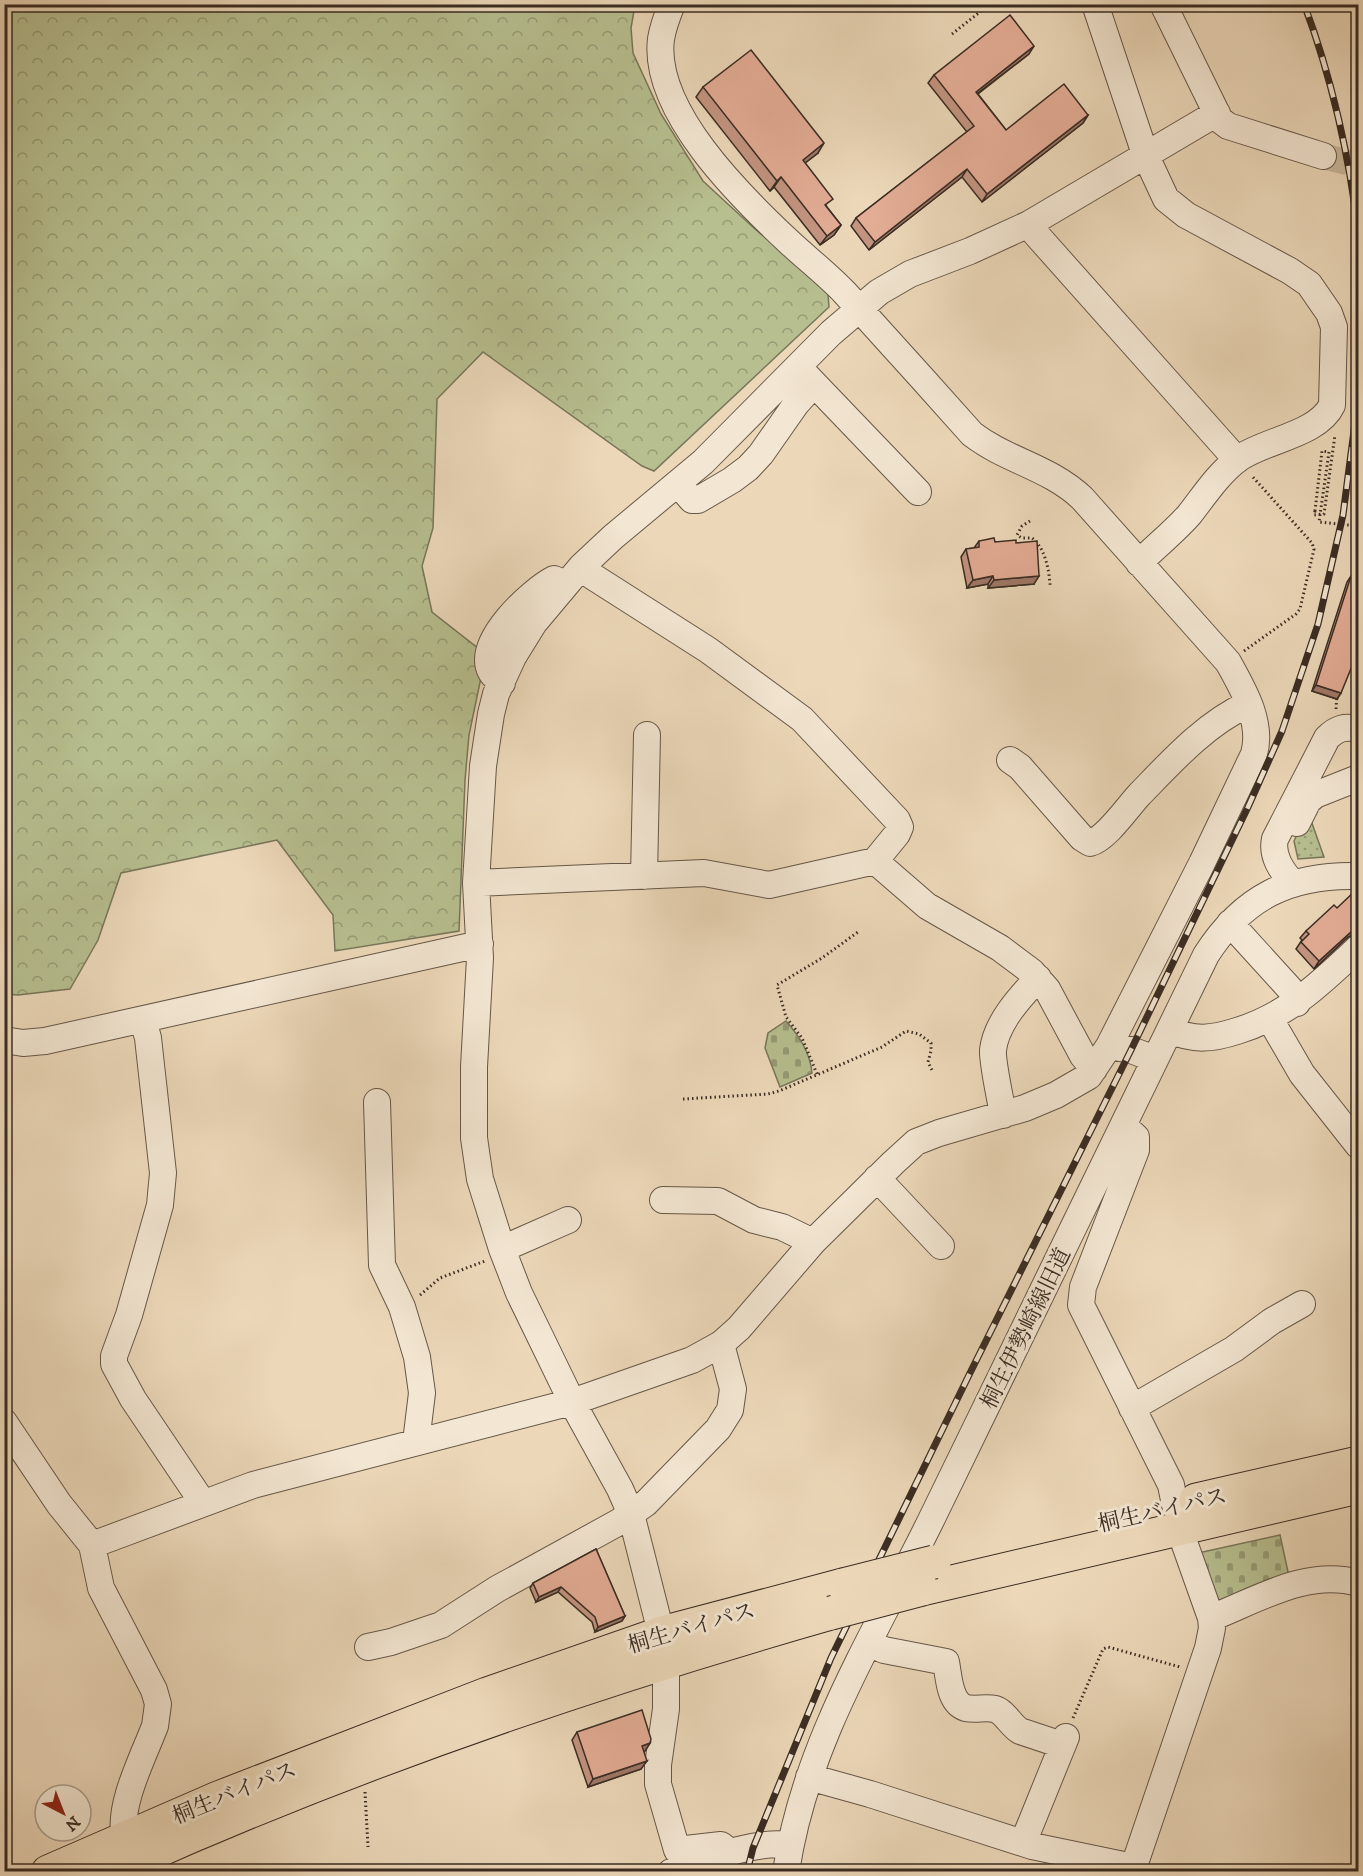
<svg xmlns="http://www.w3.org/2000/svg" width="1363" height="1876" viewBox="0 0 1363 1876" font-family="'IM FELL DW Pica','Noto Serif JP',serif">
<defs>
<pattern id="grass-dots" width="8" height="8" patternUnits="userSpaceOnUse" patternTransform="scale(1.5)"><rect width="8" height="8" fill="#b7bf90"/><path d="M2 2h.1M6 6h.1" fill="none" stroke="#969b75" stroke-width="1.8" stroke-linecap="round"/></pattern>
<pattern id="forest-crowns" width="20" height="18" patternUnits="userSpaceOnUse" patternTransform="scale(1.5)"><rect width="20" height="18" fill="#b7bf90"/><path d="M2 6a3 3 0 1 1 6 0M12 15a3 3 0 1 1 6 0" fill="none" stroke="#969b75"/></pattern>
<pattern id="cemetery-stones" width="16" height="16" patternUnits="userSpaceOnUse" patternTransform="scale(1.5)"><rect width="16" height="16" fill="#b7bf90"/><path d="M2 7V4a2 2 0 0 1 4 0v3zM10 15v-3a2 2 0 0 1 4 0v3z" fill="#969b75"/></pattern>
</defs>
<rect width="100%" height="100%" fill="#ecd8b9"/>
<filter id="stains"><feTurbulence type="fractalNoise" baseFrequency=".00333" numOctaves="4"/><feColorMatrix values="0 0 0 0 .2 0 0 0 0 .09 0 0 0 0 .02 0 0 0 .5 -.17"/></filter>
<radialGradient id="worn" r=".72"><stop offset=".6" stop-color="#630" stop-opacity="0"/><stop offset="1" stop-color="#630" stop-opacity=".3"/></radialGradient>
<path fill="url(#grass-dots)" stroke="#78765a" stroke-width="1.5" d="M1308,812L1324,857L1298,859L1294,841Z"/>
<path fill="url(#forest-crowns)" stroke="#78765a" stroke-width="1.5" d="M5,5H635L631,28L633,53L661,114L703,181L755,229L824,287L828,294L829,307L654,471L642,466L483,352L437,399L433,528L422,566L432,612L479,649L483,668L469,735L465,780L459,931L335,951L333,915L277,840L121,873L98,940L70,989L18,995L5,994Z"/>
<path fill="url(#cemetery-stones)" stroke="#78765a" stroke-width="1.5" d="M786,1021C799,1036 810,1052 812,1073L780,1087L765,1048L768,1033Z
M1280,1535L1290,1581L1219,1606L1198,1553Z"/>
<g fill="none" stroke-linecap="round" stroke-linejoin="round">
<path stroke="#c8b69b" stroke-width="26" stroke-dasharray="26 13" stroke-linecap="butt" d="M1323,156L1358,165"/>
<defs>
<path id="minor" d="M1095,4L1145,154L1166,199L1186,215L1290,271L1309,284L1329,313L1334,327L1332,405C1318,435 1264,440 1238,459C1218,474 1204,496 1189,515C1174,532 1155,547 1139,563
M1163,4L1220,120L1228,126L1323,156
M1029,224L1035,233L1237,460
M802,371L918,492
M678,484L692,500H698L732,480L748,468L761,454L796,404L814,384
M581,567L592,576L708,650L802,719L897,820L900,827L897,834L875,861
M502,683C498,680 493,676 491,672C475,642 531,591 554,579L562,582
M1010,760L1020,767L1082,838L1090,843C1106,839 1127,808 1139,795C1172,761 1205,724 1248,704
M1297,823L1308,801L1315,795L1358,778
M644,876L647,735
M476,883L704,873L769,885L875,861L927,906L1000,948L1032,972L1047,989L1083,1056L1094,1069
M1293,884C1282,871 1271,856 1275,839L1327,738C1337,728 1345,726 1358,729
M1230,923L1290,989L1297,1003
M1270,1019L1302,1074L1358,1145
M143,1020L148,1038L163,1173L160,1205L129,1315L114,1356V1364L133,1399L203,1503
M1170,1030C1194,1041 1212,1039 1237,1031C1287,1016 1321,983 1358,948
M4,1040L23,1043L45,1041L480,944
M1109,1046L1131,1050L1155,1059
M377,1102L382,1265L402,1307L417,1357L422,1393L416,1442
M1003,1115C1001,1101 992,1062 993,1050C996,1023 1020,997 1038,978
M1124,1126L1136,1137V1150L1083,1287L1081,1305L1171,1485L1175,1505
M877,1178L941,1246
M663,1200L718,1201L754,1220L782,1227L813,1242
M502,1249L568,1220
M1132,1408L1234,1349L1272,1321L1302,1304
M4,1422L59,1504L92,1545L101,1588L154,1690L158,1704L155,1726C144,1755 117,1807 125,1837
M92,1545L253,1485L572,1402L692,1360L721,1344L739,1328L813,1242L893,1163L916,1142L939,1133L1025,1108L1056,1095L1089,1076L1109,1046L1202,863L1254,754C1263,722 1243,689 1228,662L1082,498C1049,467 1007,461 972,434C930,387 887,339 845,293C827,274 806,258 788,241C740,196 652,110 661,39C663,27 667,16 672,4
M1211,1618C1257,1600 1308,1568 1358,1583
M868,1643L884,1650L946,1662C949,1677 949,1703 966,1708C975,1710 986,1707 995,1709C1005,1712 1011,1726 1020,1731L1062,1745
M368,1647L391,1642L441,1625L497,1589L619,1522L646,1503L718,1429L730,1410L733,1389L721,1344
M809,1777L870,1794L1032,1846L1133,1867
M1023,1843L1066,1737
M731,1853L721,1845L677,1850L658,1784V1765L666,1709V1673L668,1660L631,1514L620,1489L572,1402L519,1293L502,1249L480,1179L474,1138V1067L480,958L476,883L483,766L491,714L496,694L513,657L534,623L581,567L613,537L703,462L831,333L879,292L910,274L970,251L1029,224L1217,113
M671,1872C706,1860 754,1840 790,1845
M786,1872C805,1741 879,1628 935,1512C1026,1327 1115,1140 1206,955C1243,897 1290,874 1358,876
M1132,1872L1208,1648L1212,1628L1211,1618L1179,1528"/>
<path id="highway" d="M1196,1500L1358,1463
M922,1589L1358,1487
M48,1872L218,1798L487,1694L662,1633L843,1585
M110,1872C343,1766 585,1683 831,1613"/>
</defs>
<use href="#minor" stroke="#665748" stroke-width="28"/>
<use href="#highway" stroke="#3a2c23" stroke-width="35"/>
<path stroke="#3a2c23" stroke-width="3" stroke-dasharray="1.5 3" stroke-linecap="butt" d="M952,34L990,4
M1357,159H1358
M1315,511L1314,515L1324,514L1335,435
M1030,521L1022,526L1017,535L1022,538H1032C1045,548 1049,569 1050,585
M1244,651L1296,614L1300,609L1314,549L1312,543L1252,476
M1336,709L1337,695
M817,1074L802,1038L786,1017L777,985L822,958L858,932
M683,1099L768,1094L779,1091L882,1047L906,1031L919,1034L931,1043V1051L928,1062L933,1072
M420,1295L440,1278L485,1261
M1073,1718L1103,1649L1108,1647L1180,1667
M365,1792L368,1847"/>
<use href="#minor" stroke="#f3e6d2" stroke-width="26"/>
<use href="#highway" stroke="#ecd8b9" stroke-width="33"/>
<defs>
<path id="rail" d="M1304,4C1331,75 1350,158 1358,233
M747,1872L753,1848L831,1658L970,1373L1131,1050L1248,807L1282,731L1318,624L1343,515L1355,423L1358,336"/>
</defs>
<use href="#rail" stroke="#3a2c23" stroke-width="7"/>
<use href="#rail" stroke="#f3e6d2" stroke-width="4.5" stroke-dasharray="14" stroke-linecap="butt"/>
<defs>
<path id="highway-bridge" d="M843,1585L934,1562
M831,1613L922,1589"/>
</defs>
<use href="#highway-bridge" stroke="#3a2c23" stroke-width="35" stroke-linecap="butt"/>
<path stroke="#3a2c23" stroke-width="3" stroke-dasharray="1.5 3" stroke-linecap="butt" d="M1315,511L1322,451L1329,452L1319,522L1358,526"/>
<use href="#highway-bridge" stroke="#ecd8b9" stroke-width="33"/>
</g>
<path fill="#c39480" stroke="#3a2c23" stroke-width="1.5" d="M1029,54L978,94L1006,130L1088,115L1083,123L982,202L962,177L869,250L851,226L856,218L967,132L928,83L934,75Z
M703,87L818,153L805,163L827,207L841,225L834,235L820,245L774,187L770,191L696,97Z
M979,541L1016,543L1034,584L988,588V584L967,588L961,557L966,549L974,548Z
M1351,576L1341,693L1337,699L1312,691L1347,582Z
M1359,894V934H1354L1348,937L1314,969L1296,949L1302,940L1300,938L1306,931L1337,908Z
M596,1549L625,1616L622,1621L595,1632L592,1622L558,1592L536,1602L530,1588L533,1583Z
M577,1732L650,1743L644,1752L641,1769L588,1787L572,1740Z"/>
<path fill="#9f7868" stroke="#3a2c23" stroke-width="1.5" d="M1034,46L1029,54L970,99L976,92Z
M1088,115L1083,123L982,202L987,194Z
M824,143L818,153L796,170L803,160Z
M967,169L962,177L869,250L875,242Z
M781,177L774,187L770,191L777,181Z
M841,225L834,235L820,245L827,236Z
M993,576L988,584L967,588L973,580Z
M1039,576L1034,584L988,588L994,580Z
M1316,685L1341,693L1337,699L1312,691Z
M1359,927V934H1354L1348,937L1314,969L1319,961L1353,930Z
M561,1587L558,1592L536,1602L539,1597Z
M625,1616L622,1621L595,1632L598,1627Z
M650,1743L645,1751L636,1754L642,1746Z
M647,1761L641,1769L588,1787L593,1779Z"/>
<path fill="#e3ac95" stroke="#3a2c23" stroke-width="1.5" d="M1010,15L1034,46L976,92L1006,130L1064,84L1088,115L987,194L967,169L875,242L856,218L974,126L934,75Z
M751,50L824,143L803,160L833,199L825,205L841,225L827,236L781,177L777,181L703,87Z
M994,538L995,542L1016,540V543L1037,541L1039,576L994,580L993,576L973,580L966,549L979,547V541Z
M1351,576L1359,577V649L1341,693L1316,685Z
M1355,891L1359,894V927L1353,930L1319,961L1301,942L1309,934L1306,931L1334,905L1337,908Z
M596,1549L625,1616L598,1627L595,1617L561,1587L539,1597L533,1583Z
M642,1710L651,1739L650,1743L642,1746L647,1761L593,1779L577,1732Z"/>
<g text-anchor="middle" stroke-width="6" stroke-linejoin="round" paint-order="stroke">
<g font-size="22" fill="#3a2c23" stroke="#f3e6d2">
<text transform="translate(1025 1328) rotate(-64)" y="8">桐生伊勢崎線旧道</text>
<text transform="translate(1162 1509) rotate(-13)" y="8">桐生バイパス</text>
<text transform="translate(691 1627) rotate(-16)" y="8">桐生バイパス</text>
<text transform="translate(234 1792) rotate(-22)" y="8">桐生バイパス</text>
</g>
</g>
<rect width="1363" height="1876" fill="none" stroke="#ecd8b9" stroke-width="24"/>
<rect x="6" y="6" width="1351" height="1864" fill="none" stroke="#3a2c23" stroke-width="3"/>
<rect x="12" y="12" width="1339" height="1852" fill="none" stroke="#3a2c23" stroke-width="1.5"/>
<g transform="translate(63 1813) rotate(138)"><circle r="28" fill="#f3e6d2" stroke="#a99c8c" stroke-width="1.5"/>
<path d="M0-4.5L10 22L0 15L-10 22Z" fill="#8f2418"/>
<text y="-9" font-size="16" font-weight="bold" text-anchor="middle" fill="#3a2c23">N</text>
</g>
<rect width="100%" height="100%" filter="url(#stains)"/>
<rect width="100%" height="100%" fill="url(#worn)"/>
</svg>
